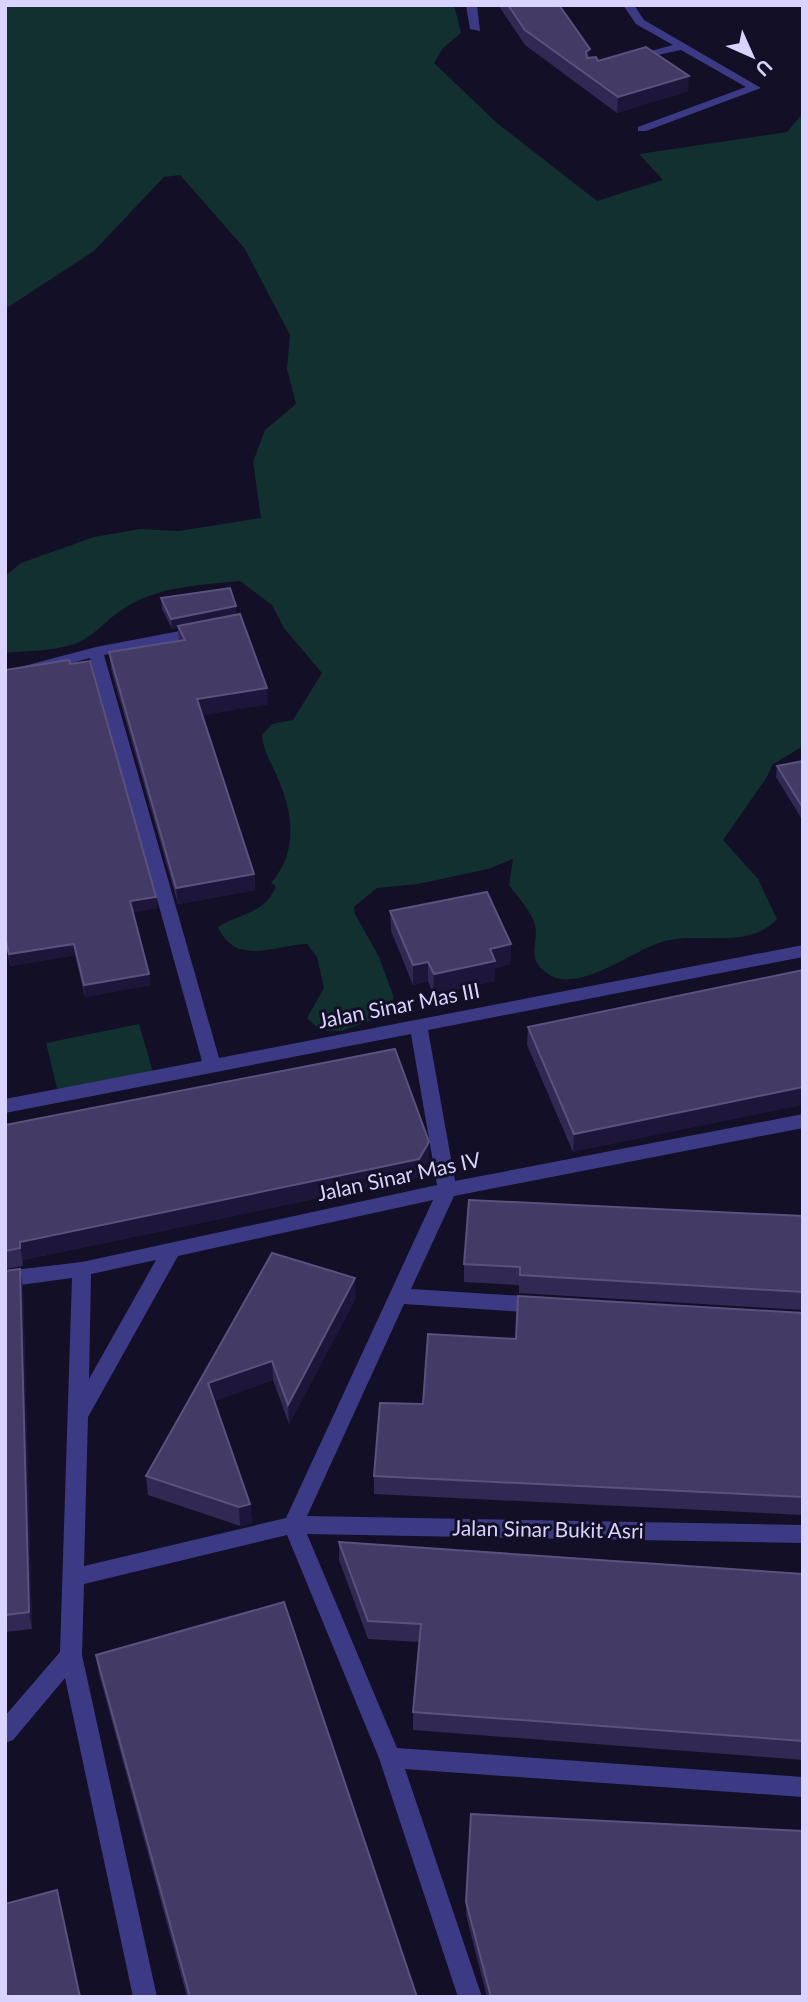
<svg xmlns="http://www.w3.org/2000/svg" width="808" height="2002" viewBox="0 0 808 2002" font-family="Lato,sans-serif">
<rect width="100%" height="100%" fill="#130f26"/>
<path fill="#12302f" d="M5,5H454L461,33L443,48L434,63L497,123L597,201L663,180L639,154L787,132L803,113V746L772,765L767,777L723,840L758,879L777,919C748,950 702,932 665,941C632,949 574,1000 543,970C527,956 539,942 535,925C532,912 517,896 509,885L513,859L488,869L418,884L377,888L354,907L355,914L379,957L394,998L378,1018L341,1031L320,1030L307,1018L324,988L317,957L307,944C274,945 236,967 218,927C241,913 265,914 276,886L271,883C297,853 294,817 279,781C273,765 263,752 262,735L272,724L293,720L322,673L284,628L272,605L240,581C201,585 160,586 126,607C107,618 95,637 74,644C51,652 29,650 5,653V576L21,563L94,537L140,529L179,531L261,518L253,462L265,430L296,404L287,369L290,335L245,249L180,175L164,177L94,251L5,309Z
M139,1024L153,1072L58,1092L46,1043Z"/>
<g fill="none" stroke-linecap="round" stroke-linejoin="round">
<path fill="#3d3a85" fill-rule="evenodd" d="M466,5H477L480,31L470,29Z
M623,5H634L644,20L761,88L646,131H638V127L746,87L681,50L629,61V57L673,45L636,24Z
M201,627L209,632L206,635L104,655L219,1058L803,945V957L428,1030L455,1181L803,1114V1128L454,1196L411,1289L540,1297L547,1300L550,1305L547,1310L540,1313L404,1304L307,1516L803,1525V1543L307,1534L397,1748L803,1777V1797L405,1769L482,1997H458L379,1758L287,1535L84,1584L82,1655L157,1997H133L65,1678L13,1740L5,1743V1716L60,1652L72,1278L5,1287V1271L82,1262L437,1185L411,1034L5,1113V1099L202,1061L90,658L5,681V671L96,647ZM433,1200L286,1518L84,1566L88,1417L178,1256ZM156,1260L89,1379L91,1274Z"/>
</g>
<path fill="#312854" d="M498,5H559L589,58L688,91L617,113L525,45Z
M161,598L236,615L268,704L202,715L254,874L255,890L178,904L111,669L109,652L179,641L178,628L172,629L162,609Z
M5,670L156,897L157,908L133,912L149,974L150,985L85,997L75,955L10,966L5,940Z
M803,761V821L776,777L777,766Z
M390,911L511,944L510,964L495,968V981L433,994L428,981L413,985L391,931Z
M803,970L573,1152L527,1045L528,1027Z
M5,1125L429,1160L419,1177L23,1260V1266L5,1269Z
M803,1216V1310L519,1293V1285L464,1282V1264Z
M272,1253L356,1298L289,1424L273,1380L214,1401L250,1504L252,1523L240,1526L148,1495L146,1476Z
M5,1271L23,1287L32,1629L5,1632Z
M803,1313V1515L374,1494V1476L423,1404L516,1339Z
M339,1542L803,1574V1760L413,1730V1712L419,1642L368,1639L339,1560Z
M96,1655L417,1997H187L99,1674Z
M471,1814L803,1997H487L466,1915Z"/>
<path fill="#1d163a" d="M590,49L589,65L586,52Z
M689,76L688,91L617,113L618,97Z
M236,606V617L172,629L171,619Z
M267,688L268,704L198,716L197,699Z
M254,874L255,890L178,904L176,888Z
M156,897L157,908L132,913L130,901Z
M74,944L75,955L10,966L9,954Z
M511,944L510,964L495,968V981L433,994L434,974L490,949Z
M428,962V981L413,985V965Z
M149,974L150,985L85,997L84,985Z
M803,1087V1105L573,1152L574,1134Z
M429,1142V1160L419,1177L23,1260V1266L20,1242Z
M20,1269L23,1287L32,1629L29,1612Z
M355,1278L356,1298L289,1424L288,1405Z
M272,1361L273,1380L210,1403L208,1383Z
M250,1504L252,1523L240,1526L239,1507Z"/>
<path fill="#433a66" stroke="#5a527e" stroke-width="2" d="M508,5H559L590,49L586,52L587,58L596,57L598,61L646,47L689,76L618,97L525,30Z
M230,588L236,606L171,619L161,598Z
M240,614L267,688L197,699L254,874L176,888L109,652L185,640L178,626Z
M69,660L70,664L90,661L156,897L130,901L149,974L84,985L74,944L9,954L5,937V670Z
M803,761V808L777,766Z
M487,892L511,944L490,949L495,961L434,974L428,962L413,965L390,911Z
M803,970V1087L574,1134L528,1027Z
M395,1049L429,1142L419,1159L20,1242V1248L5,1251V1125Z
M469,1200L803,1216V1292L520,1275V1267L464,1264Z
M272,1253L355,1278L288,1405L272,1361L208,1383L250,1504L239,1507L146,1476Z
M20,1269L29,1612L5,1615V1271Z
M518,1296L803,1313V1497L374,1476L380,1403L423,1404L428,1334L516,1339Z
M339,1542L803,1574V1741L413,1712L421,1624L368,1621Z
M284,1602L417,1997H190L96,1655Z
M471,1814L803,1831V1997H491L466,1902Z
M57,1890L80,1997H5V1904Z"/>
<g text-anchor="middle" stroke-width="6" stroke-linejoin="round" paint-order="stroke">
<g font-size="21" fill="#d9d4ff" stroke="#130f26">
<text transform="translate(399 1006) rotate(-11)" y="7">Jalan Sinar Mas III</text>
<text transform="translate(399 1177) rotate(-12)" y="7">Jalan Sinar Mas IV</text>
<text transform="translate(548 1530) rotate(1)" y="7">Jalan Sinar Bukit Asri</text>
</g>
</g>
<rect width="808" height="2002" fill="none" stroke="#d9d4ff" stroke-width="14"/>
<g transform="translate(752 56) rotate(135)" stroke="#130f26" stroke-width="5" paint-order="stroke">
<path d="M0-5L12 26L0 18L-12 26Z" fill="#d9d4ff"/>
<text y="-10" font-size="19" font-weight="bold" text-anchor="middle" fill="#d9d4ff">U</text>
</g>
</svg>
